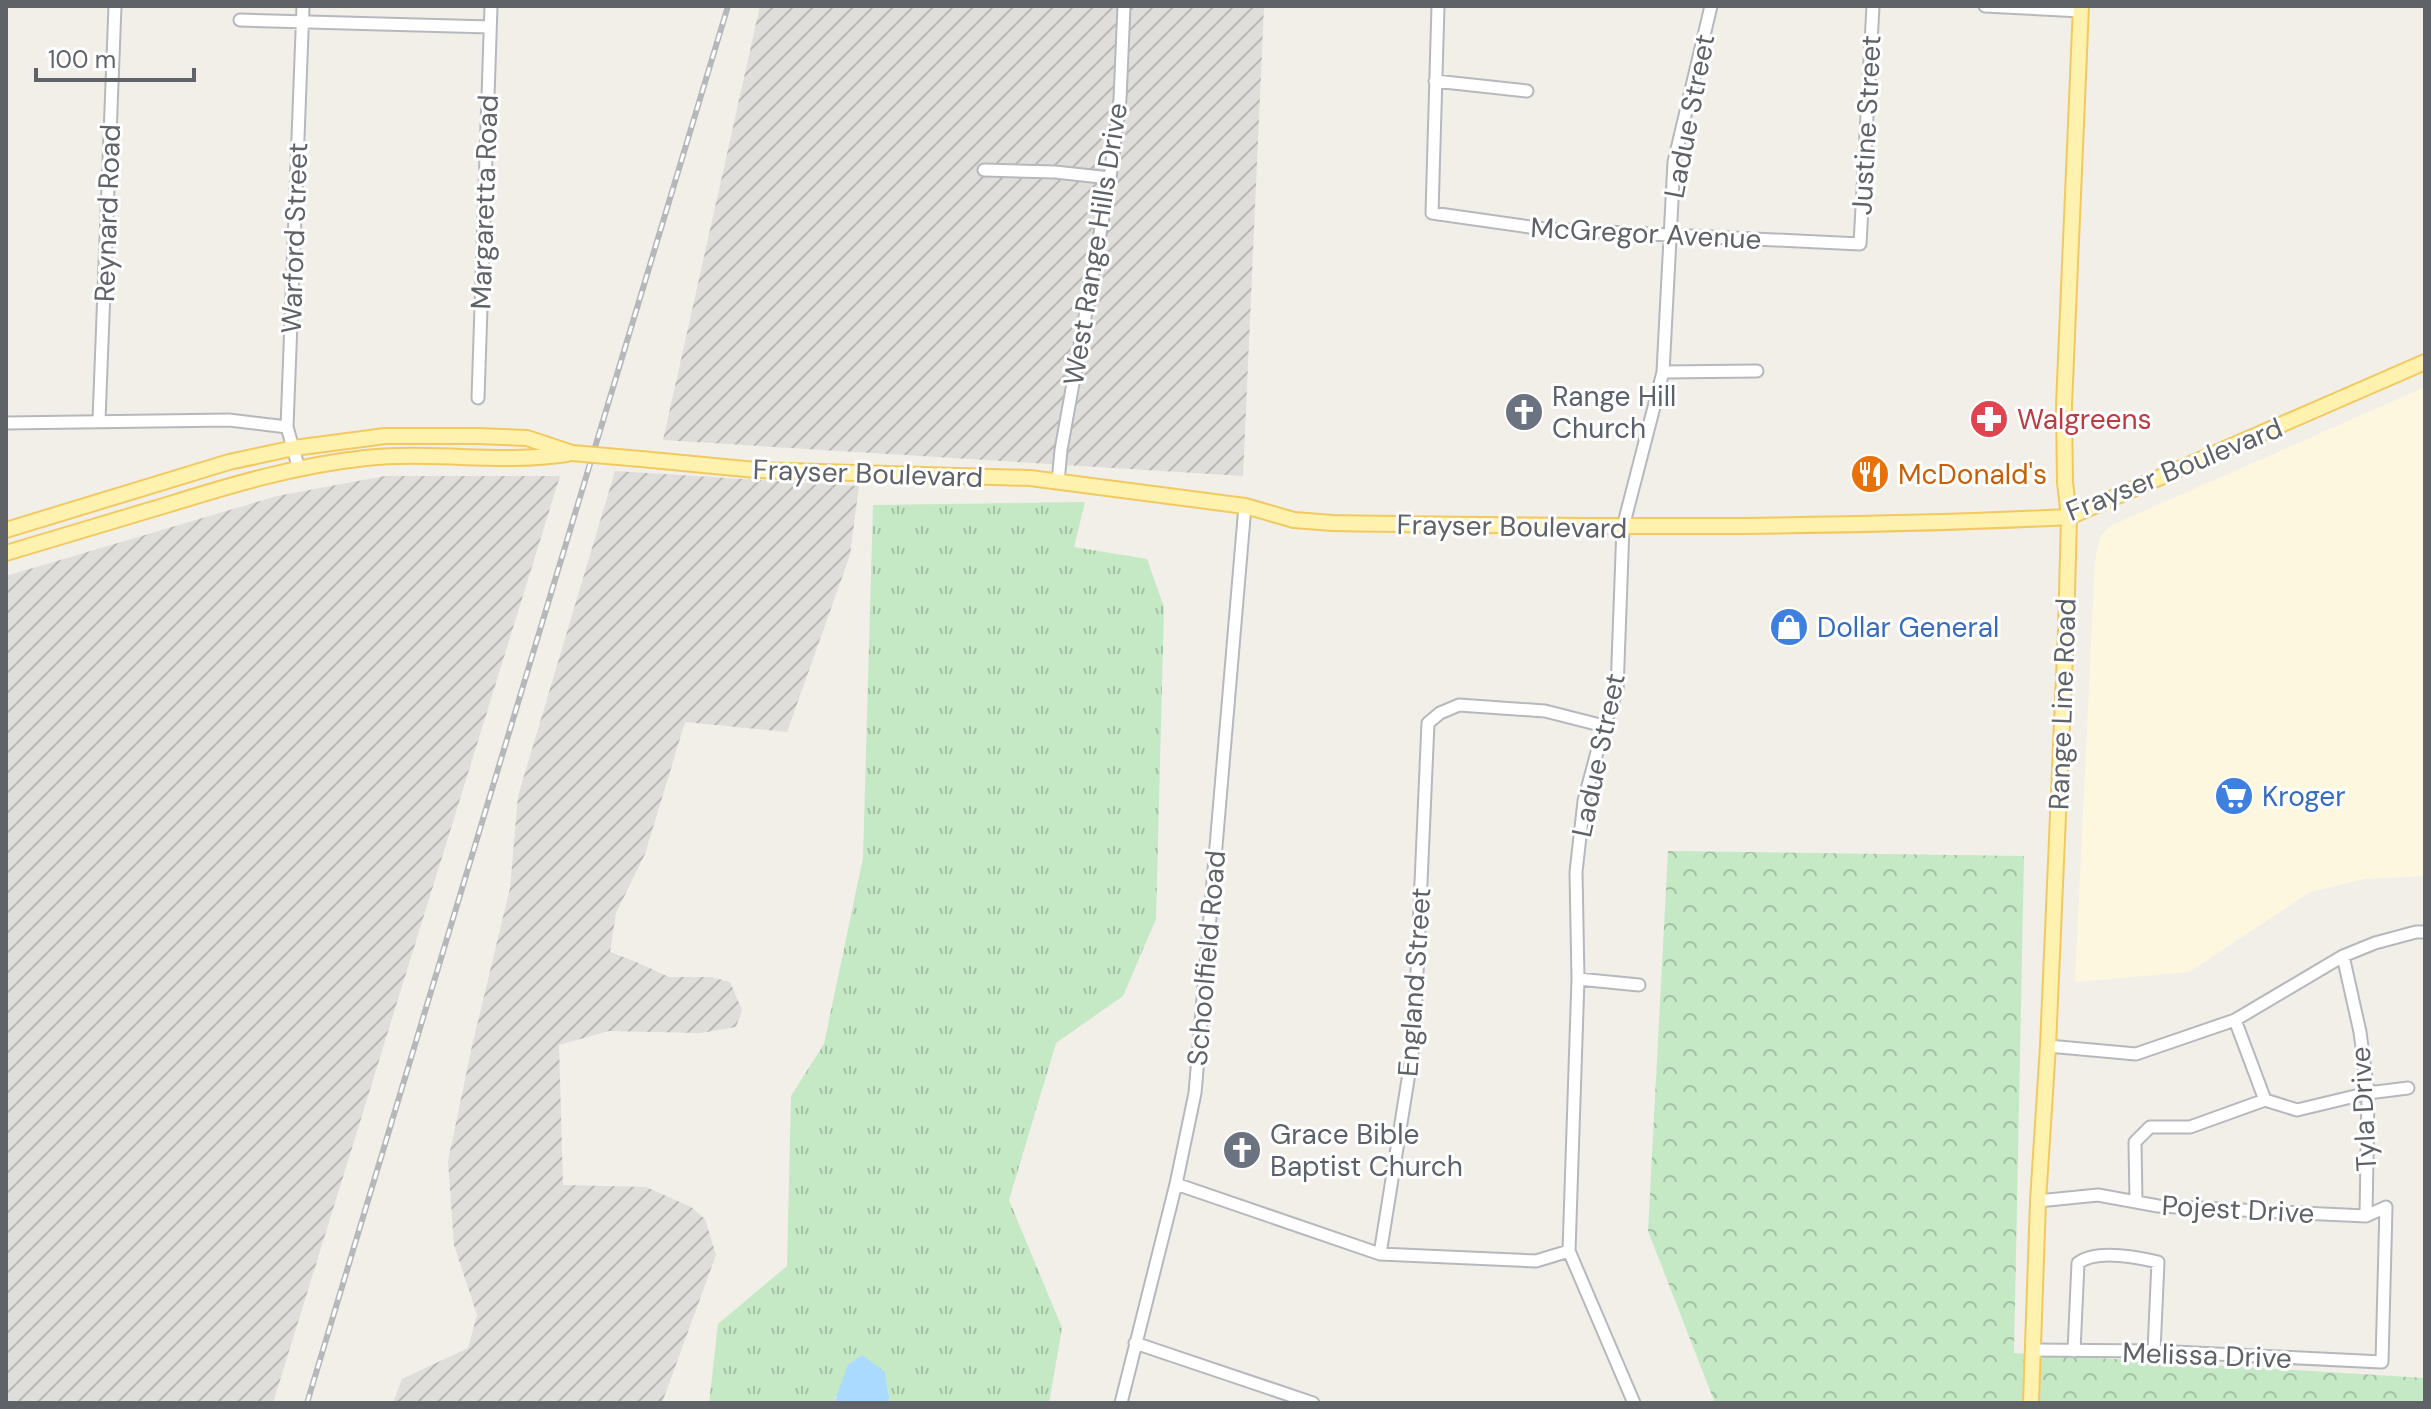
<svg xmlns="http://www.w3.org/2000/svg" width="2431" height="1409" viewBox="0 0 2431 1409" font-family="'DM Sans',sans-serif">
<defs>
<pattern id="industrial-furrows" width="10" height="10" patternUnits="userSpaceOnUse" patternTransform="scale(2)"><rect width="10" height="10" fill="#e0deda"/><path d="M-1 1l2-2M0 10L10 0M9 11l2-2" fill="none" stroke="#b9b8b5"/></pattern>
<pattern id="grass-tufts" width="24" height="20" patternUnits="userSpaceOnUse" patternTransform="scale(2)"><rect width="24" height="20" fill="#c5e8c5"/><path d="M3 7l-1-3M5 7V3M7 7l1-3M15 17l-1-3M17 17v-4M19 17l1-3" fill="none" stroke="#a3c0a4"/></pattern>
<pattern id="forest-crowns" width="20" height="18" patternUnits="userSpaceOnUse" patternTransform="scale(2)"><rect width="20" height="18" fill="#c5e8c5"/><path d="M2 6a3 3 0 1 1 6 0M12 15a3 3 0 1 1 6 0" fill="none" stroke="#a3c0a4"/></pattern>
</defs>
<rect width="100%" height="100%" fill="#f1efe8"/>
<path fill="#fef7e0" d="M2425,387V876L2364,879L2310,892L2189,972L2075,982L2095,561L2100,537L2110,526Z"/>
<path fill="url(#industrial-furrows)" d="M760,6H1264L1243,476L663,440Z
M615,471L859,486L850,555L787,732L685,722L645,854L616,913L610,952L634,961L669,977H711L730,982L742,1010L736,1027L700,1033L609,1031L559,1045L563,1185L646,1187L691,1207L705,1219L716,1255L662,1403H393L402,1379L468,1348L477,1315L454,1245L448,1161L472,1046L510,888L518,796Z
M385,476H560L273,1403H6V576L277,496Z"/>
<path fill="url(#grass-tufts)" d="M1085,502L1074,547L1147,559L1164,607L1156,919L1123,996L1056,1043L1009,1200L1062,1328L1049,1403H890L885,1372L835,1397L834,1403H709L718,1324L787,1266L791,1096L824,1044L863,858L873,505Z"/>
<path fill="url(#forest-crowns)" d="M1668,851L2024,856L2014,1353L2425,1378V1403H1715L1648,1231Z"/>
<path fill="#aadaff" d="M862,1355L885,1372L890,1403H834L848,1365Z"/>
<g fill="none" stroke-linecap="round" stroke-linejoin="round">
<defs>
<path id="minor" d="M1438,6L1432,213L1544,229L1860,244L1873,6
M1985,6L2081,11
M240,20L490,27
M1435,81L1527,91
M984,170L1055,172L1110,178
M1663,372L1757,371
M478,398L491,6
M99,420L115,6
M6,423L229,420L287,427
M299,469L287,427L303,6
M1058,482L1061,450L1110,178L1120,99L1124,6
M2343,956L2360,1032L2368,1093L2366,1216
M1578,979L1639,985
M2235,1020L2265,1100
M2048,1046L2136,1054L2235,1020L2343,956L2375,943L2416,932H2425
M1176,1184L1380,1254L1536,1261L1569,1251
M2136,1201L2135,1142L2150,1127H2190L2265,1100L2297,1110L2368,1093L2408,1088
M1380,1254L1414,1042L1428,723L1440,713L1459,705L1545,711L1604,726
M1135,1343L1313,1403
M2032,1350L2154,1351L2382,1362L2386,1207L2366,1216L2158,1206L2098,1195L2038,1201
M2074,1351L2078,1263C2096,1249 2137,1257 2158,1262L2154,1351
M1121,1403L1176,1184L1195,1093L1245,506
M1634,1403L1569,1251L1578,979L1576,872L1584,801L1604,726L1617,690L1623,527L1663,372L1674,162L1711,6"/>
<path id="major" d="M641,459L756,470L1030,478L1245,506L1294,520L1333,523C1578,527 1824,529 2069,517L2425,362
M6,530L229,462L294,448L385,436H476L527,438L572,453
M6,553C61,537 115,520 170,504C234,484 299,465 366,458C433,451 501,464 567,454
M2031,1403L2038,1201L2048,1046L2066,631L2069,517L2065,482L2064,405L2081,6"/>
</defs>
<use href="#minor" stroke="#b5b8bc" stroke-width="15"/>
<use href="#major" stroke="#f2c960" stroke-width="18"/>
<use href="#minor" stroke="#fff" stroke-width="11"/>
<use href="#major" stroke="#fff2af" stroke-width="14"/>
<defs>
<path id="rail" d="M307,1403L728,6"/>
</defs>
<use href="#rail" stroke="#b6b7b8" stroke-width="6"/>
<use href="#rail" stroke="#fff" stroke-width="3" stroke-dasharray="9" stroke-linecap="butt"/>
<defs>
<path id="major-bridge" d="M572,453L641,459"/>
</defs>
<use href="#major-bridge" stroke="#f2c960" stroke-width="18" stroke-linecap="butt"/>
<use href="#major-bridge" stroke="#fff2af" stroke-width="14"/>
</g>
<defs>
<symbol id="church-disc" viewBox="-11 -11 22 22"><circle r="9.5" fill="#6b7280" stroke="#fff"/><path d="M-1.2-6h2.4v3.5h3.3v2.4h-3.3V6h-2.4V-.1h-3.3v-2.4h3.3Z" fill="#fff"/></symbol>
<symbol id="pharmacy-disc" viewBox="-11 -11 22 22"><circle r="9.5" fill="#e0444e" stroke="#fff"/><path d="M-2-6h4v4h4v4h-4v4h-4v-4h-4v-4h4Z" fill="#fff"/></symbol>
<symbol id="restaurant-disc" viewBox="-11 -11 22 22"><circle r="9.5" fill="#e8710a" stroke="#fff"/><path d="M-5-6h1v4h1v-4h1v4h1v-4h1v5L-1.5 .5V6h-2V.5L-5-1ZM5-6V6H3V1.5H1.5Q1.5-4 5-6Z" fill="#fff"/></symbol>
<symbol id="shop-disc" viewBox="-11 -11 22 22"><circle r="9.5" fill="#3f7fe0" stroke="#fff"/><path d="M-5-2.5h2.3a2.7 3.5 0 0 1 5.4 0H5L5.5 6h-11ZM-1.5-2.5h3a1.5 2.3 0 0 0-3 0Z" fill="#fff"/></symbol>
<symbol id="supermarket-disc" viewBox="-11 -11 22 22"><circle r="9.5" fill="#3f7fe0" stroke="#fff"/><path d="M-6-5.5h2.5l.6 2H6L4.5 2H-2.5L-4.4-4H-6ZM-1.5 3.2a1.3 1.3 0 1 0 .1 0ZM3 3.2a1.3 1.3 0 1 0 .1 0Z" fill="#fff"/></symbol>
</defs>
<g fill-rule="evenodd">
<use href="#church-disc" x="1502" y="390" width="44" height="44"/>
<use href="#pharmacy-disc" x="1967" y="397" width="44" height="44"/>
<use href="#restaurant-disc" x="1848" y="452" width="44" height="44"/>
<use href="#shop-disc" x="1767" y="605" width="44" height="44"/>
<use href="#supermarket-disc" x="2212" y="774" width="44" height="44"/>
<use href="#church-disc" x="1220" y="1128" width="44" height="44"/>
</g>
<g text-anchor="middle" stroke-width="6" stroke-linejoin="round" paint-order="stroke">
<g font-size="28" fill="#5f6368" stroke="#fff">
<text transform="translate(1689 116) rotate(-79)" y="10">Ladue Street</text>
<text transform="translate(1866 125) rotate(-87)" y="10">Justine Street</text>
<text transform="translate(484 202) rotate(-88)" y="10">Margaretta Road</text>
<text transform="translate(107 213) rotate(-88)" y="10">Reynard Road</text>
<text transform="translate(1646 233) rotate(3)" y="10">McGregor Avenue</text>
<text transform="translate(294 238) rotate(-88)" y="10">Warford Street</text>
<text transform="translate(1095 244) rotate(-81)" y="10">West Range Hills Drive</text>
<text transform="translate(2174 469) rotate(-22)" y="10">Frayser Boulevard</text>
<text transform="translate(868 473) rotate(2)" y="10">Frayser Boulevard</text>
<text transform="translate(1512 526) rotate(1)" y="10">Frayser Boulevard</text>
<text transform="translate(2062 704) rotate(-88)" y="10">Range Line Road</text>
<text transform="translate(1598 755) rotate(-78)" y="10">Ladue Street</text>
<text transform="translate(1206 958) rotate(-85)" y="10">Schoolfield Road</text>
<text transform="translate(1414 982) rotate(-86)" y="10">England Street</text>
<text transform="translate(2363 1109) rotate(-93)" y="10">Tyla Drive</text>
<text transform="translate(2238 1209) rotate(3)" y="10">Pojest Drive</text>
<text transform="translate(2207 1355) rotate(2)" y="10">Melissa Drive</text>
</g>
<g font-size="28" fill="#5b616d" stroke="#fff" text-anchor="start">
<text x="1552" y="406">Range Hill<tspan x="1552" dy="32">Church</tspan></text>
<text x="1270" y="1144">Grace Bible<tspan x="1270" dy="32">Baptist Church</tspan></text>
</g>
<g font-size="28" fill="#be3a42" stroke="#fff" text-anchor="start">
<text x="2017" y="429">Walgreens</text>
</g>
<g font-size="28" fill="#c56008" stroke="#fff" text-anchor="start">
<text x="1898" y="484">McDonald's</text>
</g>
<g font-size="28" fill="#366cbe" stroke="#fff" text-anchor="start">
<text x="1817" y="637">Dollar General</text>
<text x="2262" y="806">Kroger</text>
</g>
</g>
<rect width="2431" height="1409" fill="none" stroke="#5f6368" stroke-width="16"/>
<path d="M36 68v12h158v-12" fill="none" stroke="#5f6368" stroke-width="4"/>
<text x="48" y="68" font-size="24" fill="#5f6368" stroke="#ffffff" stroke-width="6" paint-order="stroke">100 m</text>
</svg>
